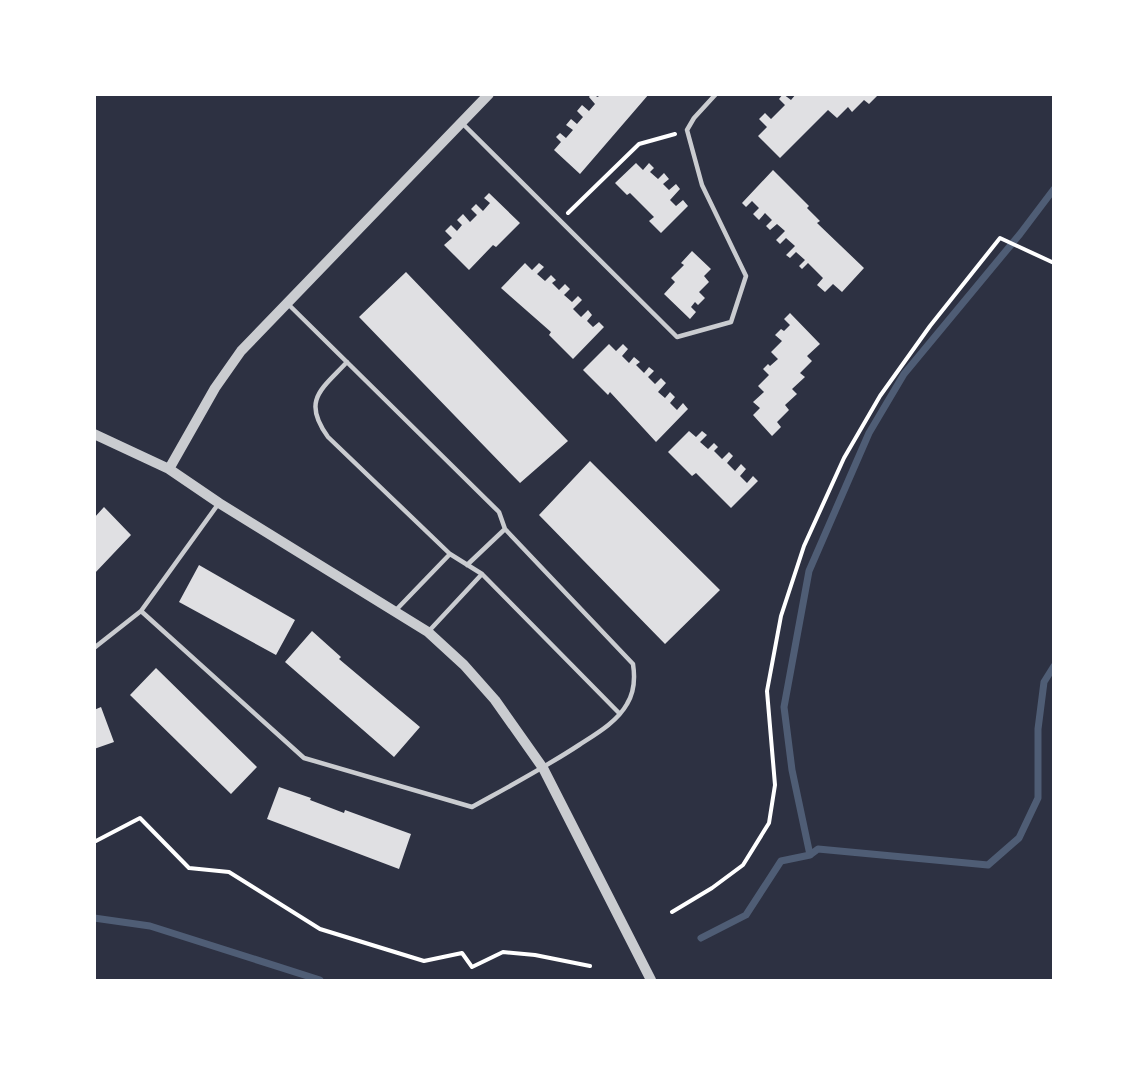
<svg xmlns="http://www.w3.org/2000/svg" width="1148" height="1075" viewBox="0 0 1148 1075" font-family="'Open Sans',sans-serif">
<rect width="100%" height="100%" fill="#2d3142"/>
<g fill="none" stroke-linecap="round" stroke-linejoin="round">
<path stroke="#4f5d75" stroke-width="7" d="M810,855L792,770L784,707L809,571L869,433L904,374L1020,234L1054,189
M94,918L150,926L320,980
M701,938L746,915L781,861L810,855L818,849L988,865L1019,838L1038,798V729L1044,682L1054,666"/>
</g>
<path fill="#e0e0e3" d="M591,94L598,97L600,94H649L580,174L554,150L561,142L556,137L560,133L566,138L573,130L566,125L571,119L577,124L583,117L577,111L582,105L589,111L595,104L589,97Z
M783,94L791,100L796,94H879L869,104L864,100L852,112L848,107L837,118L828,110L780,158L758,136L767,127L759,119L765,113L771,119L785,105L779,99Z
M636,163L643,170L649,163L654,168L650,172L658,179L664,173L669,179L663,184L669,190L676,184L680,189L670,200L676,206L683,200L688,206L661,233L649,221L654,217L630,193L627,195L615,183Z
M773,170L809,206L807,208L820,221L817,223L864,268L842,292L833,284L825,292L817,285L823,278L808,263L802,269L799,266L805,260L796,252L790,258L786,255L795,246L786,238L780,244L776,240L785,231L777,224L770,230L766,226L772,220L765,213L759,220L753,214L759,208L752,201L746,207L742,203Z
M489,193L520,223L496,247L493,245L469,270L444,245L452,238L445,231L451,225L457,231L462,225L457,220L463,214L470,222L477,215L471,209L476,204L483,211L490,203L484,198Z
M692,251L711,269L704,276L709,282L699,292L705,298L698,305L695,302L691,307L696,312L690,319L664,294L675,282L671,278L684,265L681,263Z
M525,263L532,270L539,263L544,267L537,274L545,281L551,275L556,280L552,283L559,290L565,284L570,289L564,295L572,302L578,296L582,300L573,309L581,317L588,310L592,315L587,321L593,327L599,322L604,327L573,359L549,335L551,332L501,288Z
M406,272L568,441L520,483L359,317Z
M790,313L820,344L807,356L812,361L800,373L805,377L792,389L797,394L785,405L789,410L777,422L781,427L772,436L753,415L760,408L753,402L764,392L758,386L769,375L763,369L768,364L770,366L778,359L771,352L782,341L775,335L781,329L784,331L790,325L784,319Z
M609,344L616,351L623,344L628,349L622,356L629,363L634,357L640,362L636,365L644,373L649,367L654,371L648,377L655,384L661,378L666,383L658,392L665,398L670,392L675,397L670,403L677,410L683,403L688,409L656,442L610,392L608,395L583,370Z
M689,431L696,437L702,431L707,435L700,442L708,449L714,443L718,447L714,451L722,459L729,452L733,456L727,463L735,471L741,464L746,469L740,476L747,483L753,476L758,481L731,508L696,473L692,476L668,452Z
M590,461L720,590L665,644L539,515Z
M104,507L131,535L94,574V518Z
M199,565L295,620L276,655L179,602Z
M312,631L341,657L339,659L420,727L394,757L285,662Z
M156,668L257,767L231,794L130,695Z
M101,707L114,742L94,749V710Z
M279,787L311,798L310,800L344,813L345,810L411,834L399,869L267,819Z"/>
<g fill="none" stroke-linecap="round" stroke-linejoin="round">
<path stroke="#fff" stroke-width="4" d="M568,213L639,144L675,134
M94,842L140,818L189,868L229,872L320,929L424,961L462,953L472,967L503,952L535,955L590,966
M672,912L712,888L743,865L769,823L775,785L767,691L781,616L804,546L844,458L880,396L930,326L1000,238L1054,263"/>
<path stroke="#caccd0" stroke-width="4.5" d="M462,123L677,337L731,322L746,276L702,185L687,130L694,118L716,94
M347,362C322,389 301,400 328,437L450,554L482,574L619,713
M467,565L505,529
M396,610L450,554
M141,611L304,758L472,807C508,787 544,768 579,745C596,734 617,722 627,704C635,691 635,677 633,664L505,529L499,512L287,303
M428,632L482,574
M94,648L141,611L219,503"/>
<path stroke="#caccd0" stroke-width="10" d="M94,434L169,469L219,503L428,632L464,665L495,700L543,768L651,980
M169,469L215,388L241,351L489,94"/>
</g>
<rect width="1148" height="1075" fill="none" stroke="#ffffff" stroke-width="192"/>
</svg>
